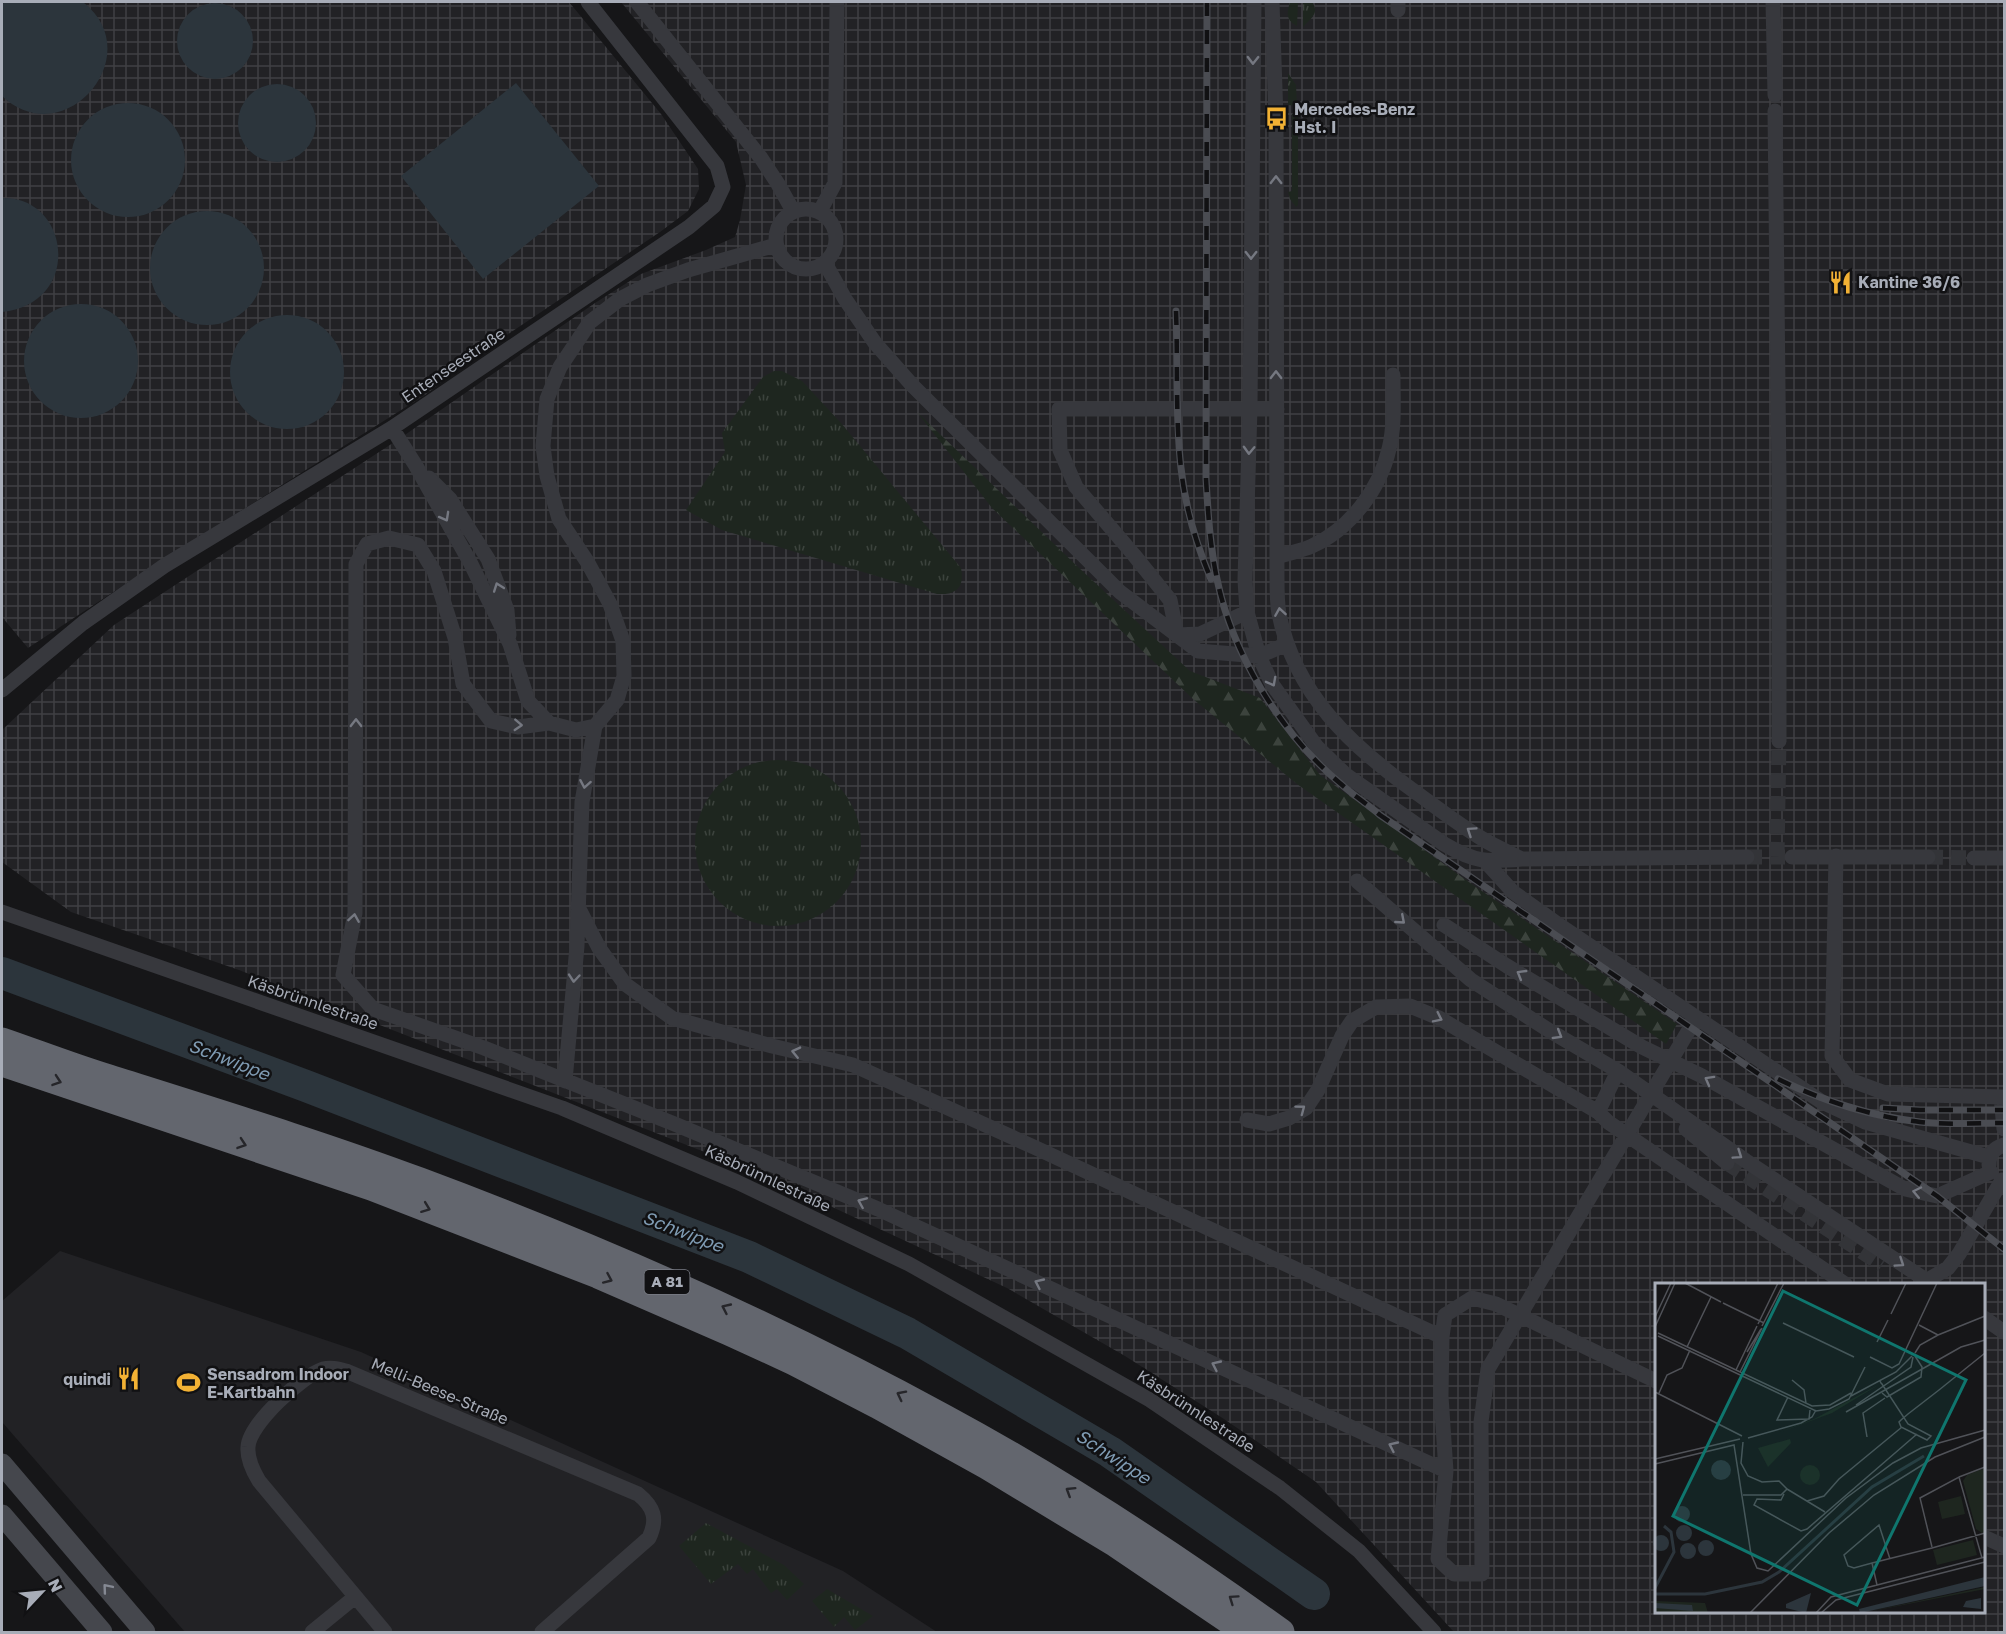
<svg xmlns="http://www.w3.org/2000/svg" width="2006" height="1634" viewBox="0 0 2006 1634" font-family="'Golos Text',sans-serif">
<defs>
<pattern id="industrial-grid" width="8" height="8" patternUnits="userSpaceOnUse" patternTransform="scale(1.5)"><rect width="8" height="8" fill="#222225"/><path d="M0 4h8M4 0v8" fill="none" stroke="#3f3f43"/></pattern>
<pattern id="grass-tufts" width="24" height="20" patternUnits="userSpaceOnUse" patternTransform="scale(1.5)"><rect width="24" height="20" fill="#1e261f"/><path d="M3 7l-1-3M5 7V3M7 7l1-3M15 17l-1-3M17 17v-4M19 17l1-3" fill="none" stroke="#3c433d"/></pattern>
<pattern id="forest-firs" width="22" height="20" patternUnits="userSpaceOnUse" patternTransform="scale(1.5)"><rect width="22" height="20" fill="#1e261f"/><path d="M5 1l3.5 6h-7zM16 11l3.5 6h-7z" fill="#3c433d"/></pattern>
</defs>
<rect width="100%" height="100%" fill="#161618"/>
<path fill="#222225" d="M60,1251L361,1352L843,1571L937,1632H185L2,1422V1301Z"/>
<path fill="url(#industrial-grid)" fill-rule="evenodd" d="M2,2H569L661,114L698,169L699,189L688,211L660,232L474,357L425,395L150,568L28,648L2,617Z
M621,2H2004V1632H1454L1316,1482L1224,1419L1125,1356L1007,1288L761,1174L239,970L71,912L2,862V730L114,625L399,439L595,303L641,274L706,250L735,237L740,220L746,185L736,142ZM1656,1284H1984V1612H1656Z"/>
<path fill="url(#grass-tufts)" d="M1290,2H1298L1297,26C1285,20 1287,12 1290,2Z
M1303,2H1312C1320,13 1311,18 1303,27Z
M1288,73L1296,85L1297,106L1288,105Z
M1292,114H1298V205L1296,207L1290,199L1288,192L1292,191Z
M774,371H782L802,381L841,423L961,568C965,588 956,595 937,594L722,530L686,510L725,452L722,433L763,377Z
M695 843a83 83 0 1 1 166 0a83 83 0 1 1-166 0Z
M706,1523L784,1565L804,1584L787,1600L777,1589L771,1593L753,1569L747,1574L738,1564L711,1584L679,1546Z
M827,1589L873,1616L855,1630L844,1617L834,1627L812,1601Z"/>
<path fill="url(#forest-firs)" d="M917,412L1078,567L1190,671L1260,698L1320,775L1473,885L1677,1024L1666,1044L1297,784L1193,699L992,508Z"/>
<path fill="#2c353c" d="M5,2H83C150,54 65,155 2,96V4Z
M177 41a38 38 0 1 1 76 0a38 38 0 1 1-76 0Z
M516,83L599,186L483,279L401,176Z
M238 123a39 39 0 1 1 78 0a39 39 0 1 1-78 0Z
M71 160a57 57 0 1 1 114 0a57 57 0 1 1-114 0Z
M2,198C71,196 83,304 2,312Z
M150 268a57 57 0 1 1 114 0a57 57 0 1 1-114 0Z
M24 361a57 57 0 1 1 114 0a57 57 0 1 1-114 0Z
M230 372a57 57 0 1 1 114 0a57 57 0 1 1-114 0Z"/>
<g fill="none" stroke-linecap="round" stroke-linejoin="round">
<path stroke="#2c353c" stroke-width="32" d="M2,973L306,1086L749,1257L907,1333L1110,1452L1314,1594"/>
<path stroke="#333438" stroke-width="15" stroke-dasharray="15 8" stroke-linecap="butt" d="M1747,857H1786
M1777,857L1779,741
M1928,857L1974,858
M1727,1163L1882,1265"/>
<path stroke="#37383d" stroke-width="15" d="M637,2L761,158L778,184L793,211
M1254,2L1250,408L1245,580L1247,612L1259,656L1272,684L1317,747L1346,775L1444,844C1476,863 1487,862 1522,859L1747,857
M1272,2L1276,118L1277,578C1277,590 1277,603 1279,614C1295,694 1351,746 1414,791C1436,807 1458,824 1481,838C1494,846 1508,852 1522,859
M1773,2L1775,95
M1398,10V2
M1775,111L1779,479V741
M776 239a30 30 0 1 1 60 0a30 30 0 1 1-60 0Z
M820,211L835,183L837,2
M825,263L845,299L875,343L912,385L1120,592L1198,651L1259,656L1287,644
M392,428L416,466L470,562L510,644L528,701L549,723L576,730L595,726L617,700L624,676L623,641L610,604L588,563L559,519L547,476L543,446L547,399L560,367L590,322L620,299L647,285L688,270L776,245
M429,478L450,499L488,559L507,610L509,635
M1277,557C1288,553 1301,551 1312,546C1350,529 1380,489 1389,449C1395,425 1393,400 1393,375
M1247,612L1200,634L1177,635L1170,600L1134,555L1076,487L1060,450L1059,409H1277
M2,690L83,623L164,566L392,428L689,227L714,206L723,187L717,166L588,2
M549,723L518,727L491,721L463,684L455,638L434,571L418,545L389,538L367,544L356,564L355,913L343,975L373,1009L484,1048L677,1125L878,1209L1446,1471
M1836,856L1832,1056L1850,1080L1888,1094L2004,1097
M1792,857H1928
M1974,858H2004
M1486,862L1513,892L1562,927L1822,1102L1865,1122L1989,1157
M1357,881L1471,980L1550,1031L1618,1071L1746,1161L1932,1284
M578,907L599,948L625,984L672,1018L772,1046L853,1065L1036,1148L1442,1337
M2,912L562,1108L737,1182L909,1264L1150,1400L1280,1488L1359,1551L1434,1632
M1444,925L1507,966L1642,1047L1702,1076L1905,1189L1937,1196L1991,1172
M1618,1071L1598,1112L1608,1122L1845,1284
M565,1081L577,946L582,802L595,726
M2001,1097L2004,1129
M1247,1120L1269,1124L1289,1118L1306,1108L1318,1090L1342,1036L1352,1021L1376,1007L1410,1006L1439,1018L1598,1112
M1686,1129L1727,1163
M1989,1165C1989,1154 1994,1148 2004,1145
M1921,1284L1948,1268L1959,1254L2002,1180
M1984,1318L2004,1332
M1656,1381L1496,1304L1472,1298L1445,1315L1442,1337L1441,1396L1446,1471L1438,1559L1454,1574H1482L1481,1422L1488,1369L1683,1040L1696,1018
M1984,1537L2004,1546
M312,1632L355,1597
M385,1632L259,1481C253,1471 247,1459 248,1447C249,1424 302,1376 323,1369C331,1367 338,1369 346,1371L638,1494C654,1507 658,1519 649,1538L542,1632"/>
<path stroke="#45474d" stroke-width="21" d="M2,1464L145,1632
M2,1515L102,1632"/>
<path stroke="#63666e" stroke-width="27" d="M2,1041C37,1053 73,1067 109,1078C213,1111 318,1143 420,1181C600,1248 776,1326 945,1418C1062,1481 1174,1555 1281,1632
M2,1063L371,1187L598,1275L729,1332L794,1362L877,1405L987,1466L1116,1544L1246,1632"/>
<defs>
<path id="rail" d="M1207,2L1206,479C1208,513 1210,546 1217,579C1232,654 1282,735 1341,784C1353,795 1367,804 1380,815L1937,1196L2004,1249
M1176,311C1178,363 1175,416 1181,468C1185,506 1196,544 1211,579
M1778,1079C1823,1101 1870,1116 1920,1122C1948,1125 1977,1123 2004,1123
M1883,1108L1920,1110H2004"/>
</defs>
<use href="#rail" stroke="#4a4c52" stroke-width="7"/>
<use href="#rail" stroke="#111113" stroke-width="4.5" stroke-dasharray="14" stroke-linecap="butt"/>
</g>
<defs><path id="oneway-chevron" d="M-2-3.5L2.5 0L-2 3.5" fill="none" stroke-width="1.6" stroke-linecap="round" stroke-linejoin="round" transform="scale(1.5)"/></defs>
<g stroke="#757881">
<use href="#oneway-chevron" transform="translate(1253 60) rotate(91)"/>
<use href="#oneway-chevron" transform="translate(1276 180) rotate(-90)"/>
<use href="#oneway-chevron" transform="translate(1251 255) rotate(90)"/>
<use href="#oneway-chevron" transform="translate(1276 375) rotate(-90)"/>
<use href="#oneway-chevron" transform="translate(1249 450) rotate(92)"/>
<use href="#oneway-chevron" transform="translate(445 517) rotate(61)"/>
<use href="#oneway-chevron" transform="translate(498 587) rotate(-110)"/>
<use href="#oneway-chevron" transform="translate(1280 612) rotate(-99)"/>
<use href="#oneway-chevron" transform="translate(1272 682) rotate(62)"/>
<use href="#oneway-chevron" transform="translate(356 723) rotate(-90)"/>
<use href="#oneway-chevron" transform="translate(518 725) rotate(3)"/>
<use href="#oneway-chevron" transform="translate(585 784) rotate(100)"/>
<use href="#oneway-chevron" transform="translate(1471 831) rotate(-146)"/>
<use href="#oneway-chevron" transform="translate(354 918) rotate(-81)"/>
<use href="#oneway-chevron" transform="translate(1401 920) rotate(41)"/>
<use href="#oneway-chevron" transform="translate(1521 974) rotate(-149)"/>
<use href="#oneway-chevron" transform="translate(574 978) rotate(95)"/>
<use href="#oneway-chevron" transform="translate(1438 1018) rotate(26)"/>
<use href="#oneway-chevron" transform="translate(1558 1035) rotate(31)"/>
<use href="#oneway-chevron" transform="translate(796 1052) rotate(-167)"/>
<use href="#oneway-chevron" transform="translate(1709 1080) rotate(-151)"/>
<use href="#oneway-chevron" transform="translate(1301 1109) rotate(-37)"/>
<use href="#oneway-chevron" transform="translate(1738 1155) rotate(34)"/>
<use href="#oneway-chevron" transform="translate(1917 1192) rotate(-168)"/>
<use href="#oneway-chevron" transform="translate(862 1202) rotate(-157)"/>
<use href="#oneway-chevron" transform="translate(1900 1263) rotate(34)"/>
<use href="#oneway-chevron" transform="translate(1039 1283) rotate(-155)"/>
<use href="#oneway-chevron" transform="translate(1216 1365) rotate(-155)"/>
<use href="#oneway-chevron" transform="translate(1393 1446) rotate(-155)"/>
</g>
<g stroke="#26262a">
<use href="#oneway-chevron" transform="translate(57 1081) rotate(19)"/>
<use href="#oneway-chevron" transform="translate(242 1144) rotate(19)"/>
<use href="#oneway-chevron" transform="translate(426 1208) rotate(21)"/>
<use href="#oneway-chevron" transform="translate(608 1279) rotate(24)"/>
<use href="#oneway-chevron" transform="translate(726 1308) rotate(-155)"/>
<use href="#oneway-chevron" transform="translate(901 1395) rotate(-153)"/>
<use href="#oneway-chevron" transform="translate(1070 1491) rotate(-148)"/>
<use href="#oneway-chevron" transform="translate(1233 1599) rotate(-145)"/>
</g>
<use stroke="#858993" href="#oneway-chevron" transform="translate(107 1588) rotate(-130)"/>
<defs>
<symbol id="bus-bare" viewBox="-9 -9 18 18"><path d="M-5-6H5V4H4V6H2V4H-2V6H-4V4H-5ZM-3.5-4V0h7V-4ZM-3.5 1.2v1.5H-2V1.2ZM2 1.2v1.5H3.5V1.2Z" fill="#f2b134" stroke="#111113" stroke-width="2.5" paint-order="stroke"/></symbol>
<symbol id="restaurant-bare" viewBox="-9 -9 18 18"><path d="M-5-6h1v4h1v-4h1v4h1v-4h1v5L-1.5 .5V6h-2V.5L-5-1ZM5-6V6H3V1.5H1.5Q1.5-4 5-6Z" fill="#f2b134" stroke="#111113" stroke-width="2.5" paint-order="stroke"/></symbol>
<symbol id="stadium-bare" viewBox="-9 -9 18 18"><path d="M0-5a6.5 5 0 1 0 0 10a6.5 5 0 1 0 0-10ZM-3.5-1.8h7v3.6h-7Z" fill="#f2b134" stroke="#111113" stroke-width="2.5" paint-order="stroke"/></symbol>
</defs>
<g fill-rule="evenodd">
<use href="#bus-bare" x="1260" y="102" width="33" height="33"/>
<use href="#restaurant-bare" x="1824" y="266" width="33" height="33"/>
<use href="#restaurant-bare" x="112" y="1362" width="33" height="33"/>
<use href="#stadium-bare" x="172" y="1366" width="33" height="33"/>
</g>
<g text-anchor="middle" stroke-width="5" stroke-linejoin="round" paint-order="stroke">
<rect fill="#111113" stroke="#7b7e86" stroke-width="1.5" x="644.5" y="1270" width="45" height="24" rx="4.5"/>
<g font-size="15" font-weight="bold" fill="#a8adb8">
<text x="667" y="1287">A 81</text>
</g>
<g font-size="16" font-weight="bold" fill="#a8adb8" stroke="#111113" text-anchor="start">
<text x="1294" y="115">Mercedes-Benz<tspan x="1294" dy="18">Hst. I</tspan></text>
<text x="1858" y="288">Kantine 36/6</text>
<text x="207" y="1380">Sensadrom Indoor<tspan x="207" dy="18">E-Kartbahn</tspan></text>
<text x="111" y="1385" text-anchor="end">quindi</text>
</g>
<g font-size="16" fill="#a8adb8" stroke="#111113">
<text transform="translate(453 365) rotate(-34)" y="6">Entenseestraße</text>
<text transform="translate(313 1002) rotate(19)" y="6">Käsbrünnlestraße</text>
<text transform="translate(768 1178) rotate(25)" y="6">Käsbrünnlestraße</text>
<text transform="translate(440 1391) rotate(23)" y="6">Melli-Beese-Straße</text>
<text transform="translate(1196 1411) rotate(33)" y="6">Käsbrünnlestraße</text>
</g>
<g font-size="18" font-style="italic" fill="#7f9bb3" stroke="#111113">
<text transform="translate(229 1060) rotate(21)" y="6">Schwippe</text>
<text transform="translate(683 1232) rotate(21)" y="6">Schwippe</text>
<text transform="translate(1113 1457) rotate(33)" y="6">Schwippe</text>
</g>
</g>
<g transform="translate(1655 1283)">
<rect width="330" height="330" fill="#161618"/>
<path d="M135,156L136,160L113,184L103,165ZM145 192a10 10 0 1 1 20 0a10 10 0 1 1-20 0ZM330,185V249L327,250L321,246L308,198L312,192ZM306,213L310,231L287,236L283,219ZM318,257L322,272L282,282L278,267ZM0,318L50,320L53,330H0Z" fill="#1e261f"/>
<path d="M225,101L177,130L115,153L159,136Z" fill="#1e261f"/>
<path d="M330,304V306L207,330Z" fill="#1e261f"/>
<path d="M56 187a10 10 0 1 1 20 0a10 10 0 1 1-20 0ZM19 231a8 8 0 1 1 16 0a8 8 0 1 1-16 0ZM21 250a8 8 0 1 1 16 0a8 8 0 1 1-16 0ZM-2 260a8 8 0 1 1 16 0a8 8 0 1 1-16 0ZM43 265a8 8 0 1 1 16 0a8 8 0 1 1-16 0ZM25 268a8 8 0 1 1 16 0a8 8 0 1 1-16 0ZM330,294V303L205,330L204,326ZM156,310L151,330L131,325V321ZM326,315V326L308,324L311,318ZM0,320L37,322L38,328L0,325Z" fill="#2c353c"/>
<path fill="none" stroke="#2c353c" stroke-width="3" d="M0,305L19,269L16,249L9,243M0,311H50L107,299L124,289L217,204L269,173"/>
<path fill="none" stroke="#505258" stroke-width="1.5" d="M30,0L66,19M68,20L109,40M236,31L251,0M0,34L16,0M128,40L199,74M103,41L123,0M264,42L283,52M107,43L129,0M0,44L20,0M3,50L157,123L175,122L196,110M3,53L161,128L174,126L194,116L210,84M222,59L233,37M32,64L56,14M92,69L106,46M260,70L265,62L283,52L330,33M215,74L237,85L244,81L282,0M81,87L102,43M85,89L107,45M137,97L149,107L151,120M225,98L226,100L227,101L253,141L276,153L272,157L246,144L244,139L246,137L253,131L284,107L330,70M0,109L87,153M4,110L12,92L27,85L35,67M227,110L232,114L266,94L267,84L260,73M196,113L241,89L257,73M133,114L122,137L154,136L155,127M201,122L256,84L258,74M191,129L306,64L330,57M212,154L208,130L230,115M93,155L146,140L157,134L161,127M0,176L85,156M0,181L79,162L96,271L102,285L113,288L191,215L238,180L266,165L330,147M304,194L330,184M132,206L170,229M129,211L126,217L102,216L99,222L146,248L152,246L262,151M88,212H126L132,206L124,198L107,199L93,193L86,180L88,159M152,218L169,213L184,196L247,144M277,264L265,215L304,194L327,275M235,276L224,242L189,272L193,283L199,285L217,280L277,265L330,250M217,280L222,302M95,330L174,250L219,212L280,174L330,154M161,330L176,314L330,274M166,330L181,317L330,279"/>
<path fill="#0f766e" fill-opacity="0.15" stroke="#0f766e" stroke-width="3" d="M128,8L311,97L202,322L18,233Z"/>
<rect width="330" height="330" fill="none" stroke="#a8adb8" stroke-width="3"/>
</g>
<rect width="2006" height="1634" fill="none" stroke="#a8adb8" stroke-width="6"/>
<g transform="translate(42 1592) rotate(64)" stroke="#111113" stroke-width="4.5" paint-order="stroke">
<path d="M0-4.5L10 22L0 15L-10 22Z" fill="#a8adb8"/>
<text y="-9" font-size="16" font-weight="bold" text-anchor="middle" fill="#a8adb8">N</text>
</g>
</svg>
